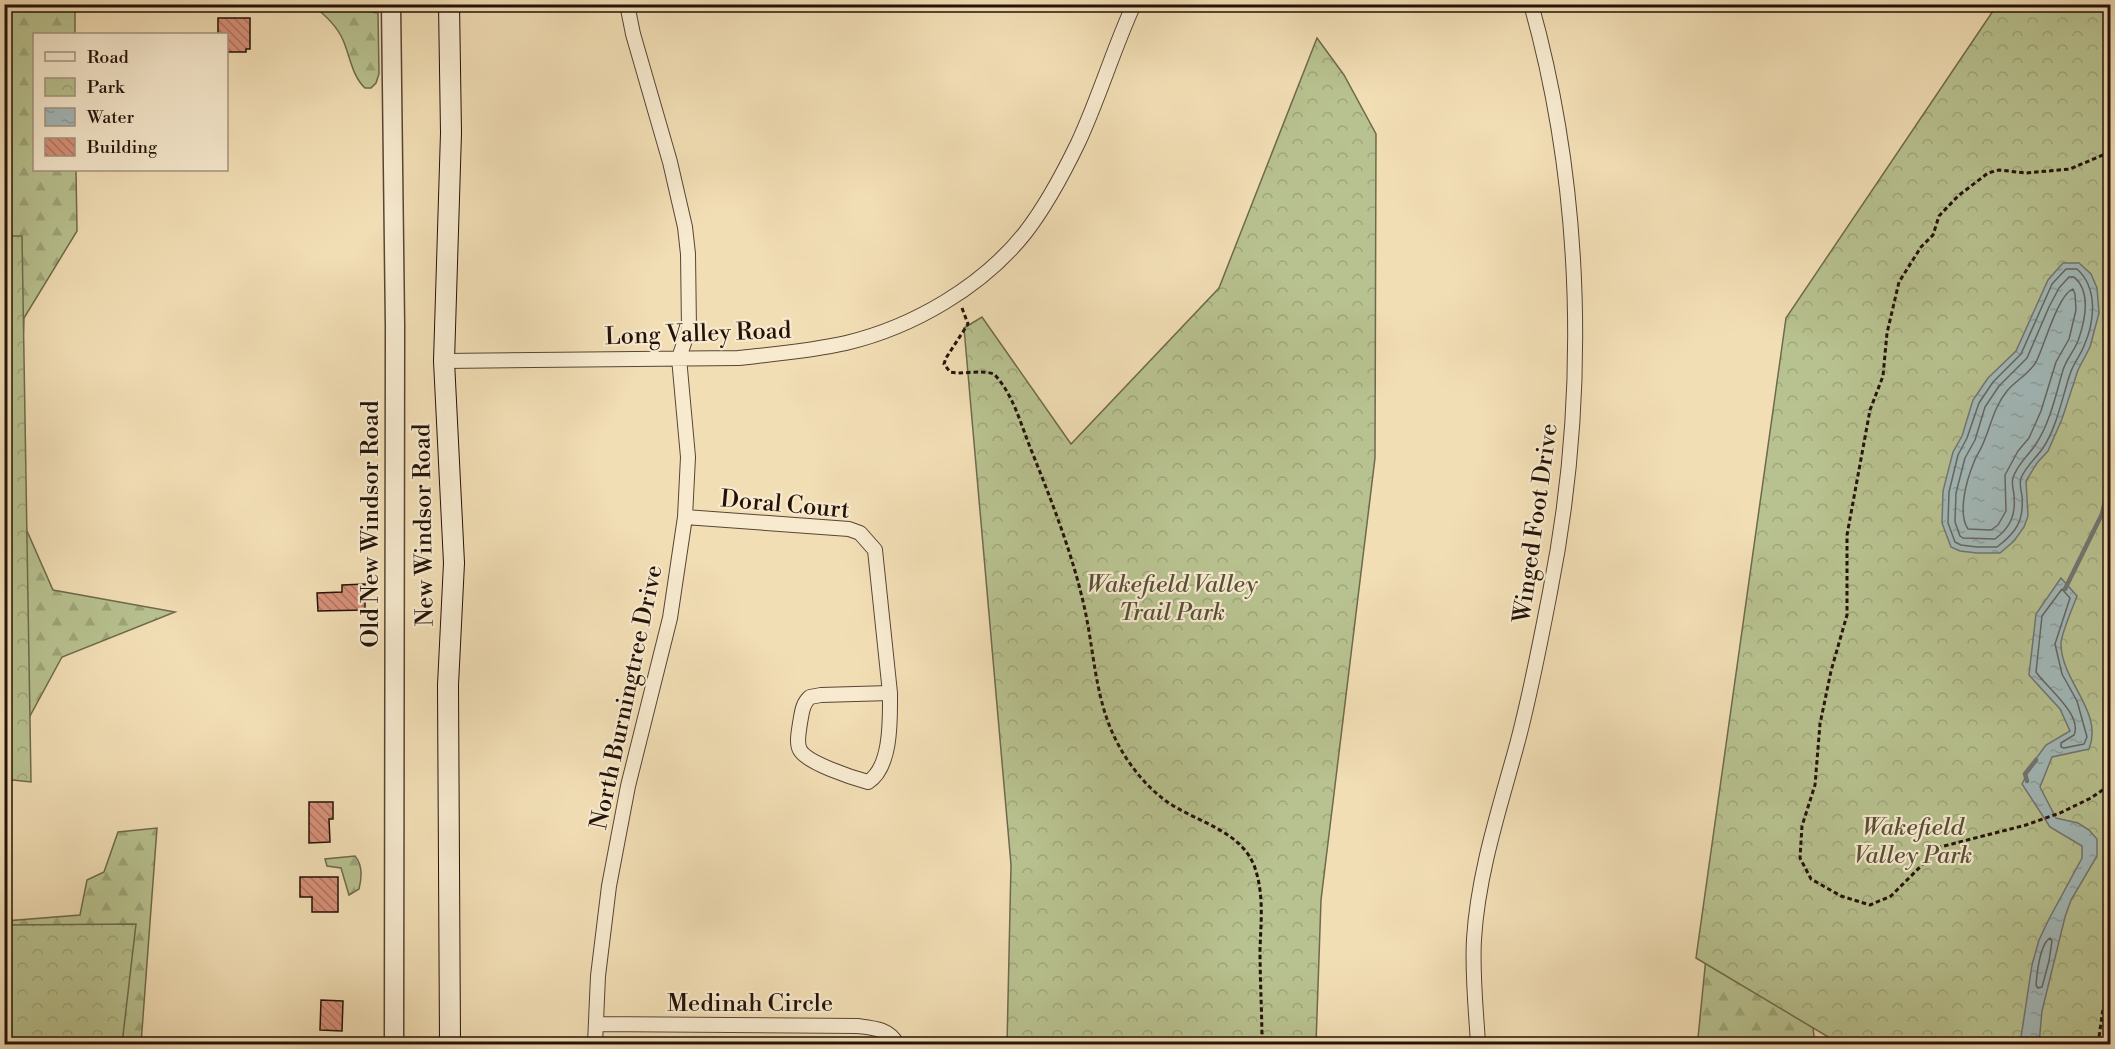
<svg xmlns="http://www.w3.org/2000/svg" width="2115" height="1049" viewBox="0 0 2115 1049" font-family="'Libre Bodoni',serif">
<defs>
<pattern id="forest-firs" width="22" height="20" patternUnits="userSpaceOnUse" patternTransform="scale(1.5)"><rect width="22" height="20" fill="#b8c290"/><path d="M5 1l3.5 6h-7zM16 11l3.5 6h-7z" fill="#9ea67b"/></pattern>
<pattern id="park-crowns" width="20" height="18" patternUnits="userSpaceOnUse" patternTransform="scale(1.5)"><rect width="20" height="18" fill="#b8c290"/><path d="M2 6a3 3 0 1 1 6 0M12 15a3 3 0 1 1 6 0" fill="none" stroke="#9ea67b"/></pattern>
<pattern id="water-ripples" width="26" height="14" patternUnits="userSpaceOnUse" patternTransform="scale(1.5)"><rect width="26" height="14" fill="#a2b9ba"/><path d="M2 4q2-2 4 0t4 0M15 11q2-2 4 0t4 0" fill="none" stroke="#8b9e9f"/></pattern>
<pattern id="building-back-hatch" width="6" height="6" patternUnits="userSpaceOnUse" patternTransform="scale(1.5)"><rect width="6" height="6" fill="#d8917a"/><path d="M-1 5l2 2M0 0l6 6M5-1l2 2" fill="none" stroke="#af7562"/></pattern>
</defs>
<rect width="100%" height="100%" fill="#f2deb5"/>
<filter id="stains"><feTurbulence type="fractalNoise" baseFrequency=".00333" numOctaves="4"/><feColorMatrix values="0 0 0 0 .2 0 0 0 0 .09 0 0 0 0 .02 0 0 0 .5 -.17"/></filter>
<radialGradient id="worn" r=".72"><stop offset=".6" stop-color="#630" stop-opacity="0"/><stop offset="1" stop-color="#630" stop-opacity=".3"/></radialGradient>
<path fill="url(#forest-firs)" stroke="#6e6a4c" stroke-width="1.5" d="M5,5H75V34H34V170H76L77,231L24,318L16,506L53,590L175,612L62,657L18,738L4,620Z
M312,5H346L348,8L378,13L379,74L376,83L371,88H365C352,76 350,56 343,40C337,26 324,14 312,5Z
M157,828L141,1044H5V921L80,915L87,880L104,872L118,832Z
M355,856C363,865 362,877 359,889L349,895L341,868L327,866L325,859Z
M1708,937L1811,1011L1815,1044H1693L1698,1038Z"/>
<path fill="url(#park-crowns)" stroke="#6e6a4c" stroke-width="1.5" d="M1997,5H2110V1044H1840L1696,958L1786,318Z
M1317,38L1344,75L1376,134L1375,458L1321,900L1316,1044H1007L1011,865L964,328L982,317L1071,444L1219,288Z
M5,236H22L31,782L4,779Z
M136,924L122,1044H5V925Z"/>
<path fill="url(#water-ripples)" stroke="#707673" stroke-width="1.5" d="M2063,263H2079L2091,274L2097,288L2099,313L2090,347L2078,370L2062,419L2048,451L2037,463L2026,481L2028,516L2024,527L2014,541L2000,553H1977L1960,551L1951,547L1942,523L1943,491L1953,452L1962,436L1973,400L1988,378L2016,351L2048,280Z
M2061,578L2077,596C2073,607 2061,634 2061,644C2061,681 2104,712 2089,749L2052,757L2040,787L2056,818L2078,823L2089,830L2097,839V856L2071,900L2065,917L2042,1011L2039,1044H2020L2032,965L2039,940L2049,919L2082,858V846L2050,827L2022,784L2032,764L2046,745L2070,731L2060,709L2029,675L2036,614Z"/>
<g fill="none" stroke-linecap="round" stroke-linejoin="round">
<path stroke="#636662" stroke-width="1.5" d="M2066,269H2077C2098,288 2095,321 2084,346C2080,356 2073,364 2070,374C2062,398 2057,427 2043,448C2036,458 2026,466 2021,478C2019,483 2021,490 2022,496C2024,520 2017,532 1997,547H1977L1961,545L1955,542L1948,523L1949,492L1958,455L1967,438L1979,403L1993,382L2021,354L2052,284Z
M2069,277H2074C2092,292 2085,321 2078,341C2074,351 2066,360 2063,370C2056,394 2050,423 2036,444C2029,455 2017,464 2013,478C2011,484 2014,490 2014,496C2016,515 2010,528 1995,539L1963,538L1960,536L1955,522L1956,493L1965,458L1975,440L1985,407L1999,386L2027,358L2049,307L2059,288Z
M2073,289L2075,294L2076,310L2069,339L2056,362L2041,411L2029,438L2018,451L2005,475L2006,511L1998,525L1991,530L1968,529C1957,513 1967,479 1974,462C1976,456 1980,451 1982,446C1991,427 1993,408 2007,391C2015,381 2029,374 2036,362C2044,347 2058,294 2073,289Z
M2062,589L2070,598L2055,644L2062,674L2077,701L2087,737L2084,744L2064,748L2061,747V743L2074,735C2083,715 2046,687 2036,672L2042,616Z
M2050,938L2052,941L2049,961L2042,987L2038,988L2036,985C2037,973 2040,944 2050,938Z"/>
<path stroke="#707673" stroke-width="4.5" d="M2065,589L2102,514L2110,480
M2027,781L2025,774L2036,760"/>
</g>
<path fill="url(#building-back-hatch)" stroke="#241209" stroke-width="1.5" d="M218,18H250V49H246V52H226V34H218Z
M365,584V610L318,611L317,593L342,592V585Z
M309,802H333V819H329L330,842L309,843Z
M300,877H338V912H312V897H300Z
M321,1000L343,1001L342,1031L320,1030Z"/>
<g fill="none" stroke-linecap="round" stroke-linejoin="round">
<defs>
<path id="minor" d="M444,361L738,358C774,354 811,351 846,343C913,327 982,287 1025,233C1046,206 1063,174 1078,143C1099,98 1113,50 1134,4
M685,517L849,529L860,533L875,550L890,693
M890,693C890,718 892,767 868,782C853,778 807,763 800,750C796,743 799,731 800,723C802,713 802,704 810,697L821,695Z
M596,1024L858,1026C874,1028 889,1029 897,1044
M595,1044L598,976L609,886L628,786L670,618L685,517L688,457L679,358L689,328L688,254L685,227L670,162L633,34L627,4
M1478,1044C1476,1009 1472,974 1474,939C1478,874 1499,810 1516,748C1530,697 1540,644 1550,592C1588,401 1584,193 1531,4"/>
<path id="tertiary" d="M391,4L395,326L394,1044"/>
<path id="secondary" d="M449,4L451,133L444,361L454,563L448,685L450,1044"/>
</defs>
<use href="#minor" stroke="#584534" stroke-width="16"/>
<use href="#tertiary" stroke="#584534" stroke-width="21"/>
<use href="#secondary" stroke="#241209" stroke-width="22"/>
<path stroke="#241209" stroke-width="3" stroke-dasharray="4.5 3" stroke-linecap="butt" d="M2110,152L2070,169L2026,173L1999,170L1988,173L1958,196L1939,216L1933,235L1921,247L1899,282L1887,333L1883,376L1870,410L1847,535V615L1831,671L1820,724L1815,785L1802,826L1800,858L1811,879L1841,896L1870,905L1891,896L1940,847L2026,825L2060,813L2091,798L2110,785
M962,308L968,324L946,358L944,364L950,372C965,375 979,369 994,374C1013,394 1020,422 1030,447C1052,502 1074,557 1086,615C1094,655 1096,697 1113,734C1125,760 1143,784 1166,801C1195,822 1242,830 1255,868C1264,895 1261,921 1260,949C1260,981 1262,1013 1262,1044
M2098,1044L2103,1009L2110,992"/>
<use href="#minor" stroke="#f7eacf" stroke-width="14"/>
<use href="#tertiary" stroke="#f7eacf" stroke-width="18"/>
<use href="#secondary" stroke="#f7eacf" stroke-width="20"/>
</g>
<g text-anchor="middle" stroke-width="4.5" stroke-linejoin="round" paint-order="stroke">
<g font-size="24" fill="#241209" stroke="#f7eacf">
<text transform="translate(698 333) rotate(-2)" y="8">Long Valley Road</text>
<text transform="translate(785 504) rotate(5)" y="8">Doral Court</text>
<text transform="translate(1535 523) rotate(-82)" y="8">Winged Foot Drive</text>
<text transform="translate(370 524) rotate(-90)" y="8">Old New Windsor Road</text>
<text transform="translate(423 525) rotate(-91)" y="8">New Windsor Road</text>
<text transform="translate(626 697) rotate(-78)" y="8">North Burningtree Drive</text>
<text x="750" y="1011">Medinah Circle</text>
</g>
<g font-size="24" font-style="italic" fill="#585038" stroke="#f7eacf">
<text x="1172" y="592">Wakefield Valley<tspan x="1172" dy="28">Trail Park</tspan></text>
<text x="1913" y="835">Wakefield<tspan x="1913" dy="28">Valley Park</tspan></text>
</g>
</g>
<rect width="2115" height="1049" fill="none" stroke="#f2deb5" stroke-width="24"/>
<rect x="6" y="6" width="2103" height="1037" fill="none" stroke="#241209" stroke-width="3"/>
<rect x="12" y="12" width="2091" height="1025" fill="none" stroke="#241209" stroke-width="1.5"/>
<rect x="33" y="33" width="195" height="138" fill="#f7eacf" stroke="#a39480" stroke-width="1.5"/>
<rect x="45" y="52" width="30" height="9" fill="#f7eacf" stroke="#a39480" stroke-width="1.5"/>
<text x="87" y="63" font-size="18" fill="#241209">Road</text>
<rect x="45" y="78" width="30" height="18" fill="url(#park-crowns)" stroke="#a39480" stroke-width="1.5"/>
<text x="87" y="93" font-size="18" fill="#241209">Park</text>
<rect x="45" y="108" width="30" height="18" fill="url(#water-ripples)" stroke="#a39480" stroke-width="1.5"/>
<text x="87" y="123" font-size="18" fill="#241209">Water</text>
<rect x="45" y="138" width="30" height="18" fill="url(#building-back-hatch)" stroke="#a39480" stroke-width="1.5"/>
<text x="87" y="153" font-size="18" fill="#241209">Building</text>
<rect width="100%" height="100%" filter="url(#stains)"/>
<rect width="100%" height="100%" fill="url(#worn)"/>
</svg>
